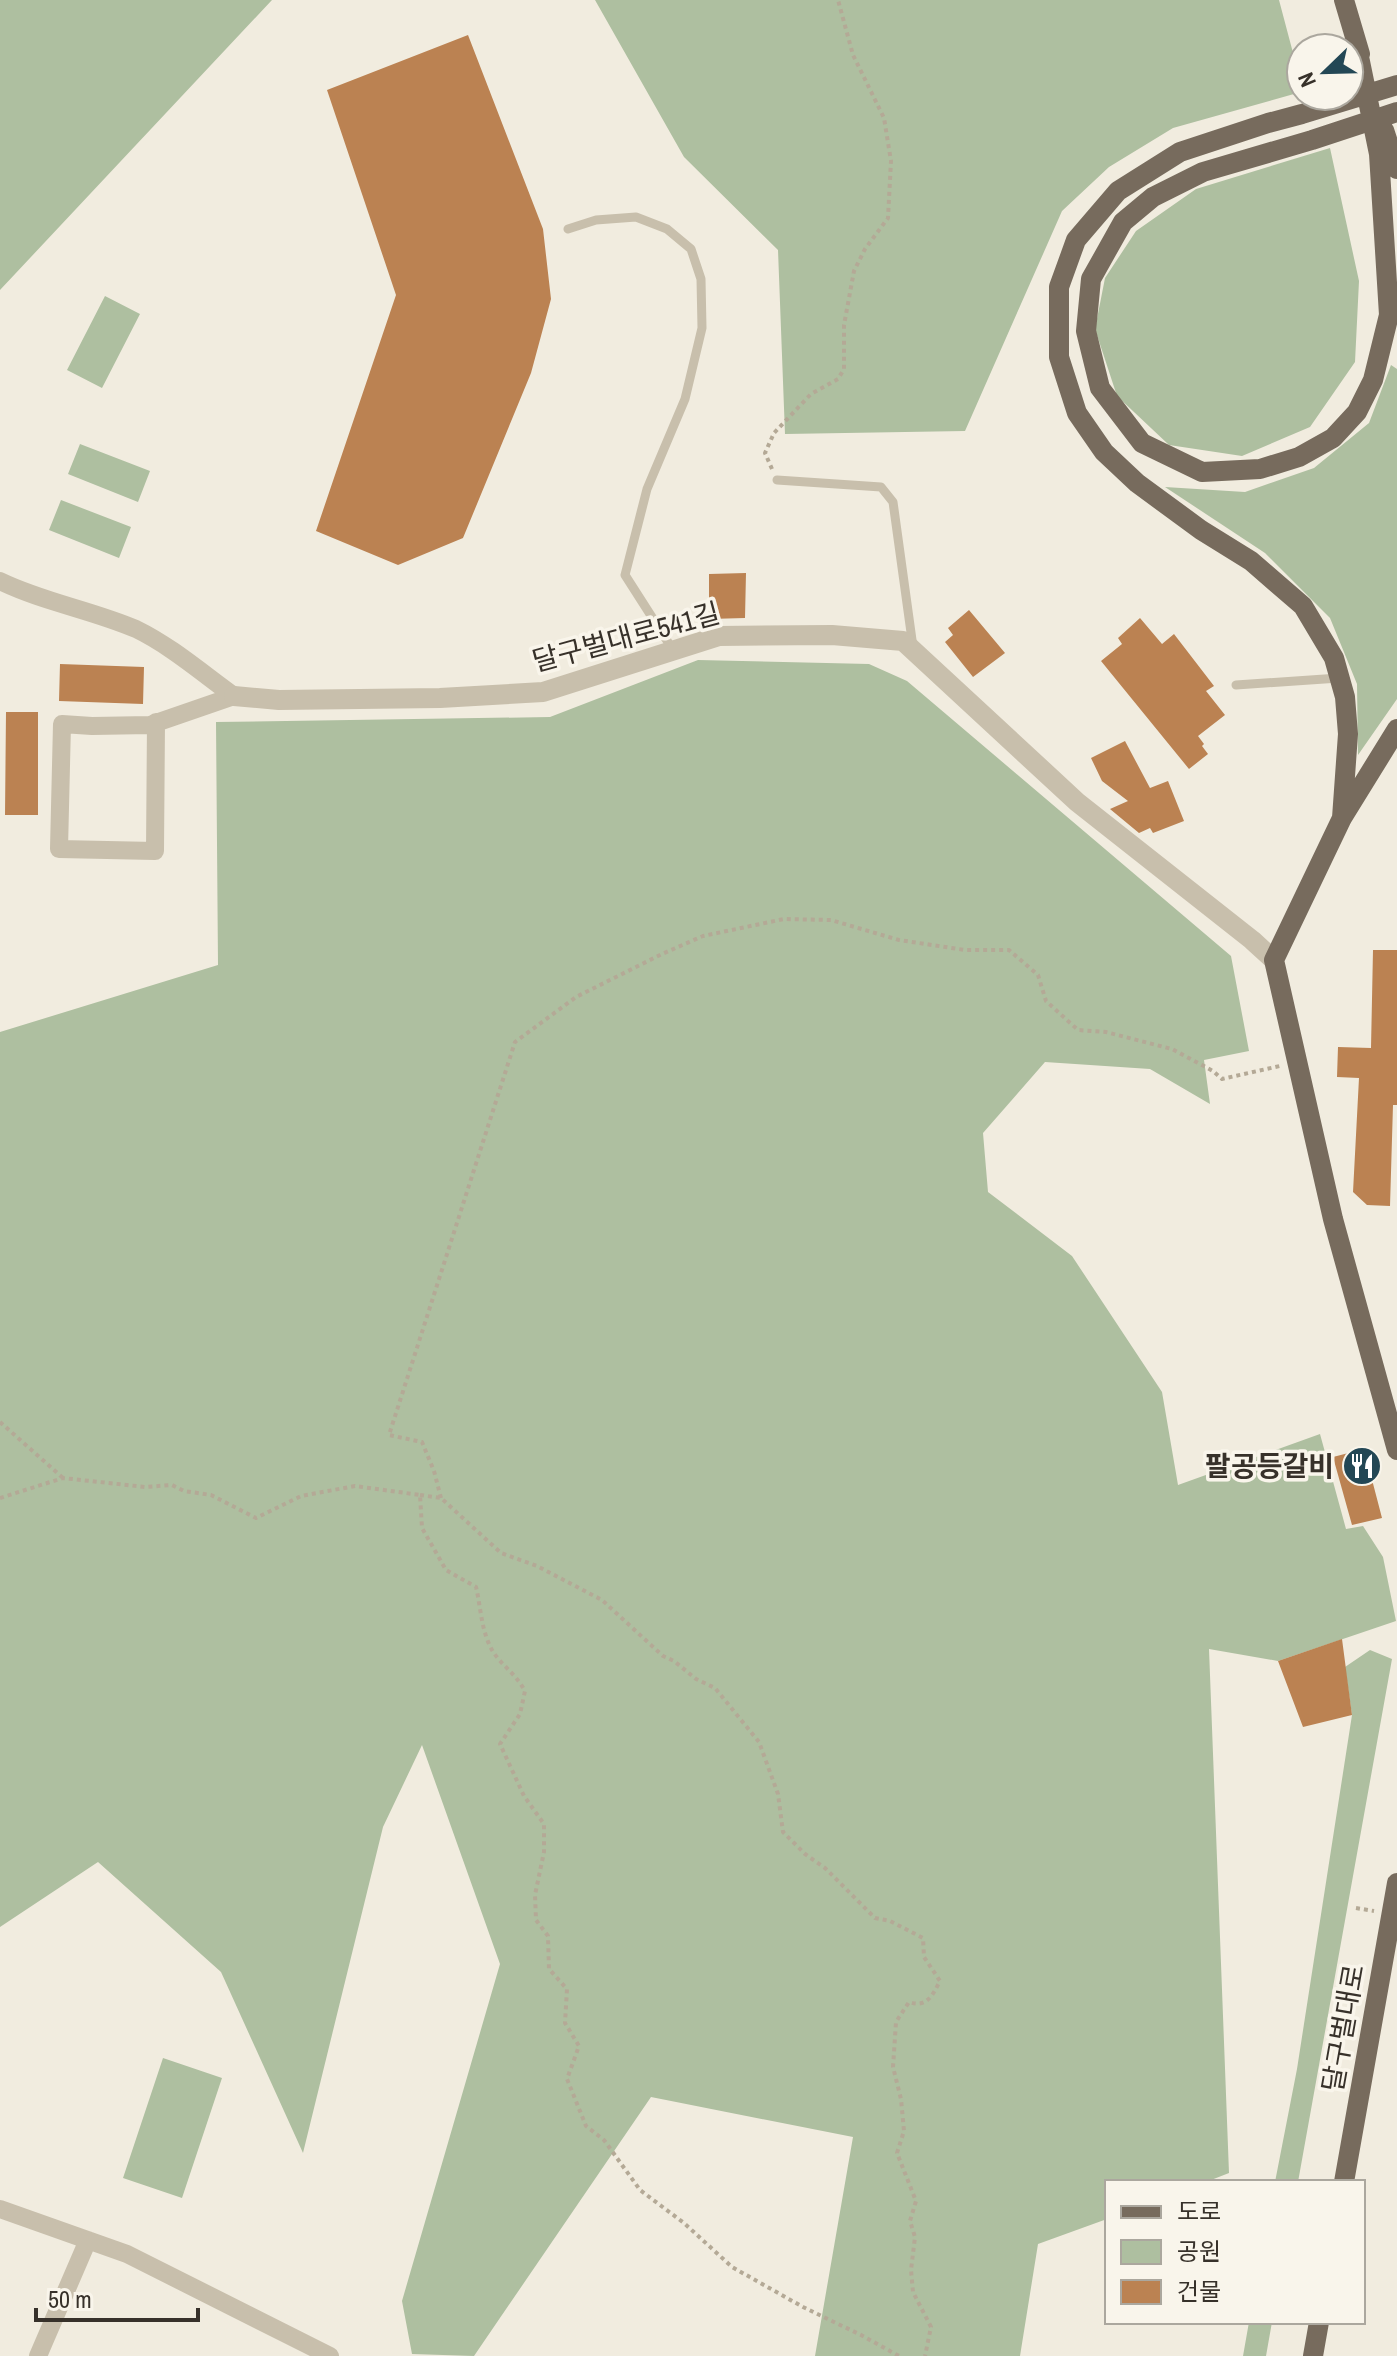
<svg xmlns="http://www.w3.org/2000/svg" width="1397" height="2356" viewBox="0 0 1397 2356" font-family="'Archivo Narrow','Noto Sans KR',sans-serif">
<rect width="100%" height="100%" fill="#f1ecdf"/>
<path fill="#aebfa0" d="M0,0H272L0,290Z
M595,0H1279L1301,83V92L1173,128L1109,167L1062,211L965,431L785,434L778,250L684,157Z
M1330,148L1359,281L1355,362L1310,427L1242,456L1169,445L1117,396L1095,329L1105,278L1136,231L1196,189Z
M105,296L140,314L102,388L67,370Z
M1391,365L1397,369V699L1358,755L1357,684L1330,618L1265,553L1165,487L1245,492L1314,468L1369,423Z
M80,444L150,471L138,502L68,474Z
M61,500L131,527L119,558L49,530Z
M698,660L869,664L907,681L1231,956L1249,1051L1204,1060L1210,1104L1150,1069L1045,1062L983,1133L988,1192L1072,1256L1162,1392L1178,1485L1320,1434L1346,1529L1363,1526L1383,1557L1396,1621L1278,1661L1209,1649L1229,2173L1206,2182H1107V2219L1038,2244L1020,2356H815L853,2137L651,2097L474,2356L412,2354L402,2301L500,1964L422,1745L383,1827L303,2153L221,1972L98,1862L0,1927V1032L218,965L216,722L550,717Z
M1370,1650L1392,1659L1298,2182H1275L1297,2069L1352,1715L1345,1667Z
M163,2058L222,2078L182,2198L123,2178Z
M1249,2322H1272L1266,2356H1243Z"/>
<path fill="#bb8252" d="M468,35L543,229L551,299L531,373L463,538L398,565L316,531L396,295L327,90Z
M746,573L745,618L709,619V574Z
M969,610L1005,653L973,677L945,642L953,635L948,628Z
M1140,618L1162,644L1174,634L1214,686L1206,691L1225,715L1198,736L1204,744L1202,746L1208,754L1189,769L1101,661L1122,644L1118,638Z
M60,664L144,667L143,704L59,701Z
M6,712H38V815H5Z
M1125,741L1150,788L1168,781L1184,821L1153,833L1150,828L1139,833L1110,809L1128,801L1102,781L1091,758Z
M1373,950H1397V1105H1393L1390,1206L1367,1205L1353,1192L1359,1078L1337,1077L1338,1047L1371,1048Z
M1364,1449L1382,1518L1352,1525L1333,1457Z
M1342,1639L1352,1715L1303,1727L1278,1661Z"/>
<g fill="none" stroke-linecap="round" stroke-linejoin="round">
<path stroke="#b4a996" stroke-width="4" stroke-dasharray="4 4" stroke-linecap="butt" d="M772,469L765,453L774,433L811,394L838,379L844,369V325L854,271L865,249L888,218L891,161L884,118L853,55L838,0
M0,1422L63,1478
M420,1495L441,1498L501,1553L537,1566L602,1600L663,1656L674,1661L696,1679L715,1688L759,1742L778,1794L783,1832L805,1854L825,1868L875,1918L890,1921L923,1938L924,1957L940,1981C932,1996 927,2008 909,2002L896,2022L893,2067L901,2099L904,2131L897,2153L916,2201L910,2221L915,2237L911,2270L913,2292L931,2327L925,2356
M0,1498L63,1478L145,1487L172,1485L184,1491L211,1495L256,1518L301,1496L355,1486L420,1495L422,1528L446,1570L476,1587C481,1608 481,1630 492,1650C500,1664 516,1674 525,1691L520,1714L500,1744L524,1796L544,1824V1852L535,1895L536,1920L548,1936L549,1969L567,1989L565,2023L579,2046L567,2079L586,2126L604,2140L640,2190L684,2223L732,2267L803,2307L861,2335L899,2356
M441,1498L434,1471L422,1442L389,1435L515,1042L576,997L662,954L703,936L784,919L831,920L899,940L965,950H1009L1038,975L1046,1001L1078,1030L1106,1032L1172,1049L1213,1071L1222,1079L1280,1066
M1356,1908L1374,1911"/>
<path stroke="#c8bfac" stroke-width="9" d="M568,229L596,220L636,217L667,229L691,249L701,279L702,328L685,399L647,489L625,575L673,650
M777,480L881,487L893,502L913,647
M1236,685L1339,678"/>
<path stroke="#c8bfac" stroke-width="18" d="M0,581C43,602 92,610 136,629C171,646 202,673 234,696
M156,722L155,851L59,849L62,724L92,726L150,725L234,696
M0,2209L127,2254L330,2356
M38,2356L88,2240"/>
<path stroke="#c8bfac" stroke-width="20" d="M234,696L279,700L440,698L543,692L719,636L832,635L903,641L1077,802L1252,940L1274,960"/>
<path stroke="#776b5d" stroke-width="20" d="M1344,0L1360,54
M1356,42L1379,154L1389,315L1373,380L1357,412L1333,438L1299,457L1260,469L1202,472L1142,443L1100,388L1086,331L1091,279L1123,222L1153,197L1203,172L1312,140L1397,112
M1384,130L1397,169
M1397,729L1342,818L1274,960L1333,1219L1397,1450
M1342,818L1348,734L1345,697L1334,658L1303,606L1251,561L1201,530L1137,483L1104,452L1077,413L1059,357V287L1076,240L1118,191L1180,152L1268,123L1302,114L1397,85
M1344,2182L1397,1883
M1313,2356L1319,2322"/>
</g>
<defs>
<symbol id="restaurant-disc" viewBox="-11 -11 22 22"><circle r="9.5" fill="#234755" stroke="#f9f5eb"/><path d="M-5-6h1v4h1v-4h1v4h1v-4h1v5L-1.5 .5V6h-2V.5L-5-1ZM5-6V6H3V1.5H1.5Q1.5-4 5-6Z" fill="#fff"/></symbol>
</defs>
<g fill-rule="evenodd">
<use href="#restaurant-disc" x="1340" y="1444" width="44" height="44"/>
</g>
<g text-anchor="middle" stroke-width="7" stroke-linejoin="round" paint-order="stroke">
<g font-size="28" fill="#37312a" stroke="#f9f5eb">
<text transform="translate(626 637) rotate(-15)" y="10">달구벌대로541길</text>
<text transform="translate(1343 2028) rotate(-80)" y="10">달구벌대로</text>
</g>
<g font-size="28" font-weight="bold" fill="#37312a" stroke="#f9f5eb" text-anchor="end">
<text x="1334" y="1476">팔공등갈비</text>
</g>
</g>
<rect x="1105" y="2180" width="260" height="144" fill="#f9f5eb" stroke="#aba79e" stroke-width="2"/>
<rect x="1121" y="2206" width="40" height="12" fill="#776b5d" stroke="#aba79e" stroke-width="2"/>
<text x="1177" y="2220" font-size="24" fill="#37312a">도로</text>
<rect x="1121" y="2240" width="40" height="24" fill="#aebfa0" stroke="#aba79e" stroke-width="2"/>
<text x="1177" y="2260" font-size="24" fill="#37312a">공원</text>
<rect x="1121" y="2280" width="40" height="24" fill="#bb8252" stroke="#aba79e" stroke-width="2"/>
<text x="1177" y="2300" font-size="24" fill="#37312a">건물</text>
<g transform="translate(1325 72) rotate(247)"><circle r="38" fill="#f9f5eb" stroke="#aba79e" stroke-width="2"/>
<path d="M0-6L14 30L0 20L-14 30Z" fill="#234755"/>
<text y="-12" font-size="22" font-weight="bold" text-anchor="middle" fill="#37312a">N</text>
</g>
<path d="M36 2308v12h162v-12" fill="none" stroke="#37312a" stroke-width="4"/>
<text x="48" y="2308" font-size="24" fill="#37312a" stroke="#f9f5eb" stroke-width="6" paint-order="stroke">50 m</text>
</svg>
